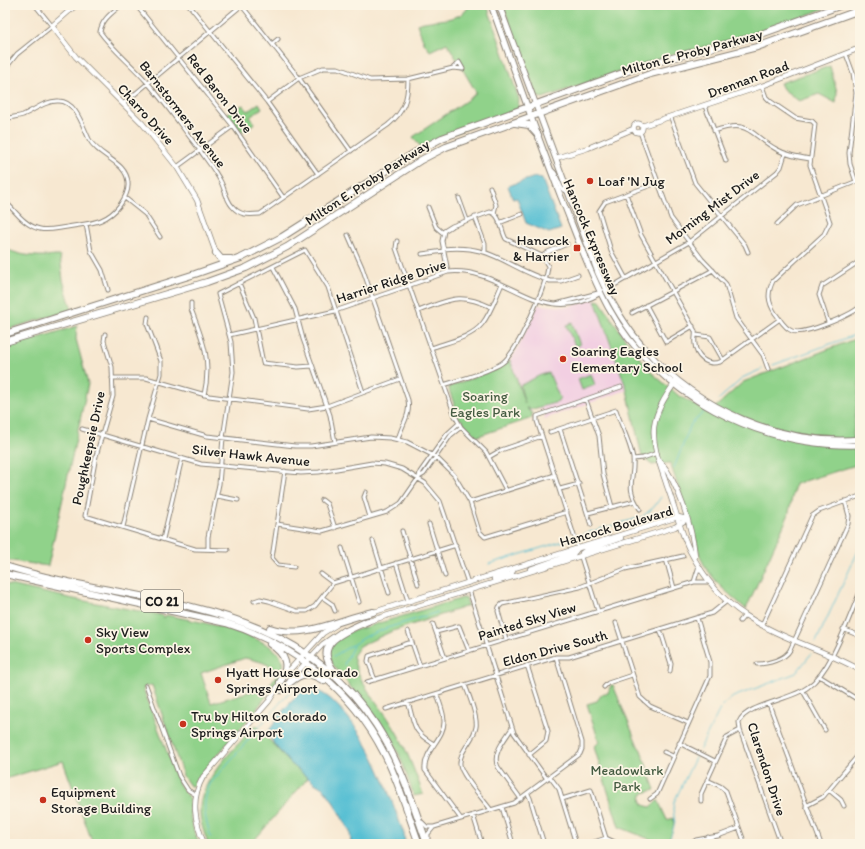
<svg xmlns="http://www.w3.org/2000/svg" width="865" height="849" viewBox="0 0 865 849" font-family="Itim,sans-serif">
<rect width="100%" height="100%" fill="#fcf5e5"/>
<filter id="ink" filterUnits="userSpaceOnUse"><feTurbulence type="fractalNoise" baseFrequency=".025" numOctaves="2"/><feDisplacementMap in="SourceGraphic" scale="8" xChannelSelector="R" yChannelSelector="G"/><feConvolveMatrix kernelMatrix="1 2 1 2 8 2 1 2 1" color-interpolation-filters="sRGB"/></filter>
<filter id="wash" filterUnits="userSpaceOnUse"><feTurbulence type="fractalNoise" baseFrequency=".012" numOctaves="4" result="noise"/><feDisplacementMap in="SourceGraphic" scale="16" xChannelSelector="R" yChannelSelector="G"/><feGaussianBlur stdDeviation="0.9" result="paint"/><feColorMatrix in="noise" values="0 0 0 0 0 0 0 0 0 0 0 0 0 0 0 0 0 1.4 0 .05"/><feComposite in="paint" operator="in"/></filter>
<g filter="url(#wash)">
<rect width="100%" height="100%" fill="#f7e8d1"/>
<path fill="#f2cfe2" d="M594,298L627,390L544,419L545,415L542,409L536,408L530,412L528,410L510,360L517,350L538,305L568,307Z"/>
<path fill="#90d28a" stroke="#567753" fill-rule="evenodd" d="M469,5H487L519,99L518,109L420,146L413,137L473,96L476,92L447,43L430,51L424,43L417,24C432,18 463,23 469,5Z
M503,5H834L758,33L663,57L543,98L537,97Z
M830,66L837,92L836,103L819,94L799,101L783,89L780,83Z
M259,103L262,108L250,117L255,123L242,132L227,113L243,105L248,111Z
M5,248C22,258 41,256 60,256L63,280L72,310L5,330Z
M595,300L600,301L626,340L652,373L678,395L709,413L743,382L860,337V377L853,434L856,465L795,484L788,516L746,609L720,586L705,567L700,556L693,529L670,463L652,465L642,457L627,390Z
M572,323L580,345L575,346L566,325Z
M77,326L76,339L88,384L48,566L5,560V348Z
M510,360L525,404L520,385C530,382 538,374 549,373L560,399L558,402L529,410L527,407L528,410L532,413V418L475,437L459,418L448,387L499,368Z
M591,374L595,385L582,390L578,379Z
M5,584L74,599L161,615L164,618L166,615C191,620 274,634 283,661C290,681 206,763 193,786H190L183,776L152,685L143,688L179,784L190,799C188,816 193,829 199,844H93L63,761L5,779ZM245,658C256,661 271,662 277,674L269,686L211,703L201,673Z
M466,597L468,606L390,632L360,646L353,656C359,686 378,701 393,726C406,747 414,770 423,794L414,796L399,754L383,727L333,665L328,651L331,645L346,633Z
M611,685H613L638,746L641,750L655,790C648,792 639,791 642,803L646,806L651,807L658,800L667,820L673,818C676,827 670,836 667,844H662L619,827L594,747L599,742L587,704L597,701L602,694L608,693Z
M256,725L289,762L308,778L251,844H208C204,832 199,821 200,808C201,778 237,746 256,725Z"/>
<path fill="#56bfd3" stroke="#396e78" d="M535,177L542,179L561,229L549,233L526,223L517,198L513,199L508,186Z
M304,689C316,687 328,696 336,704C372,740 387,788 404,834L405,844H351L350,832L331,798L324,789L313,782L289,762L274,744L268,732L286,707Z"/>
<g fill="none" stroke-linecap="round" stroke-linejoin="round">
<path stroke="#56bfd3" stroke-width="1" d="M773,365L860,333
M719,399L744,377L762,369
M857,433L860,404
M859,463L860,465
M674,468L691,424L705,411
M583,534L642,517L654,507L661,497
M489,564L570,539
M816,642L860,547
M334,656L367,636L387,628L438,612
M344,665L353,646
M700,749L721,707L733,697L796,673L811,654
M211,837C204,817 202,803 210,784L298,682
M668,844L675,823L673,809L674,802L696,756"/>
</g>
</g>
<g filter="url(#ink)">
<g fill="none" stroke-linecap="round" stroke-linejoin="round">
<defs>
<path id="street" d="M121,5C112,13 102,19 100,32C113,50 131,64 146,81C165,102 181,126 199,149C206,159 215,170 221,182C225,190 226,199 232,206C240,216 249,215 260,214L388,125C404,112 408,99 408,79
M136,5L233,126L283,197
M189,5L267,102L318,174
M242,6L299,78L351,151
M272,44L278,39
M846,54L853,73L856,93L849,153L850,164L856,182
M5,69L17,54L52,26L35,5
M762,86L766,97L770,101L795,118L812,121L815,124L810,165L830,222L824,234L773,281C767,293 768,302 775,313C780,319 784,328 792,331C804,336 850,315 860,307
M267,102L299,78L323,68H338L370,80L408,79L453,68L463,69L459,62L453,68
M123,104L242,5
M705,106L726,161
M671,118L695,183L745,245L748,252
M5,119C11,117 17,117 23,115C34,110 47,100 59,101C76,101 83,127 89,139C98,157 127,161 128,183C129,191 125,198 120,205C106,224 89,223 67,227C58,228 49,231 40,229C25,226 15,211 5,201
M714,131C750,119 748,133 776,149C786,155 798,157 810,159
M640,132L671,218L702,259L726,284L736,318L763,355L768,369
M177,167L233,126
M552,170L555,173L562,189L568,192
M490,187L496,205L494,213
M626,194L641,235L695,331C696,335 694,339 695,344C696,357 707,366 720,362L780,319
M125,198L145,214L160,237
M459,198L467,220
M428,207L436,227L443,233
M475,217L485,244V252
M499,223L522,214
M86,224L91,251L102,270L108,290
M777,224L797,205L860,180
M348,235L362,267L408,400C411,416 401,425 398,440
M397,241L396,248L403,268L455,416L461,427L486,452L506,490
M443,249C493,243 508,269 550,281H561L578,275
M422,254L444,251
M542,256L548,252L567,244
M273,267L295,309L303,339L330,415L335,442
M626,279L611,251L599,211L605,202L657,183
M239,283L254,318L263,363L298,367L312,366
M606,290L689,242L777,172L781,167L785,154
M191,303V309C203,340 212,361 204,395
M556,304L598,293
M646,305L666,342L693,326
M418,311C450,300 458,292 491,307
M632,313L713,270
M828,322L819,295L822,286L860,261
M105,334L104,341L112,367L113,396L96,456L85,516L195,549L228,550
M229,335L335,311L448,272C506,266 540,330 601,293
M696,335L710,337L723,360
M431,348C447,342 471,338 482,324C491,313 496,297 502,284
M112,378H146L209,396L308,409L327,406L400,379
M444,385C461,379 487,373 502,363C517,353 547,284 548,266L542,256L506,239C501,231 501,214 490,212L452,226L444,231L442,241L448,272
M586,400L599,436L603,474L612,507
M148,419L207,436L295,446H311L371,437L390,438L407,442L436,457L454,475L470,502L479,531L485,537L567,512
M82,429L201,464L301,473L319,472L372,463L385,464L402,469L425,483L440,501L468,583
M560,429L591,525
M550,432L616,410C621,425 630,442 633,458C635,480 624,486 640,509
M489,457L501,450L542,436
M633,459L643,458L657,453
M285,471L272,558L278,565L294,567
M419,477L424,474L451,435L461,427
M560,489L579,484
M366,492L364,497L370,517
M217,496L238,500
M322,500L327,504L335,528
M470,502L555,475
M588,513L635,501
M277,524L322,531L387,512L401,503L419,477L420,472L447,434L459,423
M429,524L445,576
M123,527L148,419L161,374V361L147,324L148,317
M402,531L418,584
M163,539L182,458
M373,541L389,593
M342,548L359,602
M578,548L537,421V416L621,387
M208,549V537L219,484L223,438L233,372L231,342L218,294L305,250L328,287L363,392
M581,557L598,611
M666,559L674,588
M396,563L408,601
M321,574L333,583
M694,582L699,566
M469,590L514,733L547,779
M322,597L332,604L335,611
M254,601L260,599L269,601L297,611H307L315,606L333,583L456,545
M740,621L745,615
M616,623L640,697L650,706L688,723
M433,624L445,658
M762,625L812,516L819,511L860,496
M660,629L671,664L670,671
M843,629L860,636
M408,631L420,666
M436,632L459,626L469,651
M506,639L498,611L499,607L502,604L580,587L625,569L683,556
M757,664C768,664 785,659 790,650L848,524L849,516L845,501
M527,665L548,731L546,741L529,755
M819,676L860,701
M375,680L368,661L369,656L412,642
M367,682L694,582H710
M146,685L179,776L188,790L196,795
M465,685C469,695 478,717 476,727C474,740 459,751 460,764C460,774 484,800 491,810
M604,687L608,683L632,675
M803,691L825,730
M437,694C439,702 444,712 444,721C445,738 423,751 425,770L461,819
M408,702C415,725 412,732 434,744
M769,704L821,844
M386,709L556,657H569L712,613L727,601
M512,728C506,738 491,754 498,767L521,799
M679,743L715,761
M664,752L673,756
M550,777L559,789L576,844
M707,780L720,786L726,791L745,844
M829,790L841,800L844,806
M528,794L530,798L544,844
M562,799L591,790L606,838L619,844
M650,799L657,794L710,676V662L697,618
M701,801V794L727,737L740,730
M806,806L823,797L860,753
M502,807L513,844
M473,815L482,844
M422,822L427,827H434L514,803L580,754L582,749V742L556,657
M708,837L709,844
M428,840V834L433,828
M588,844L606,838
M691,844L696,840L718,836L739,828
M781,844L740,730L739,722C745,705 791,700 808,687C832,670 848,619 860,592
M858,844L860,843"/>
<path id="secondary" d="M76,5L52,26L76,57L142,123L177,167L197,200L216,253
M633.5 128a4.5 4.5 0 1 1 9 0a4.5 4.5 0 1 1-9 0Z
M642,126L762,86L860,48
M556,158L588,148L633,129
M676,381C666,396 657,408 654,427C652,447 661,467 667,486C675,507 680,531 690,551C703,576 722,600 745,615C780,639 823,649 860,670
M660,461C679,484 692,527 695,556
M581,557L582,553L586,550L621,538
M530,569L573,554L578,548
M494,579L511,574L514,569
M371,613L678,517L687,519
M366,622L675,527L687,519
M290,680L323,644L343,630
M204,844C195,821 190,800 203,777L269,701L285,675L323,633L336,625"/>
<path id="primary" d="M491,5C514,69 536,133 561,197C576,234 589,272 608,307C657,396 759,448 860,445
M499,5L598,273C610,300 626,328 646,350C698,409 781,446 860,439"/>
<path id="highway" d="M515,123L529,125L538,135
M216,253L221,259H231
M5,334L195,274L241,258L282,237L416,152L442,138L645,65L753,37L842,5
M5,342L207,282L246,268L287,247L421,160L446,147L650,74L757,47L860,10
M5,566C138,607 291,593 376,725C400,762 413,803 427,844
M5,574L226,623C294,644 352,690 384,753C399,782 408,814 419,844
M270,628C304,640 340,619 373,612
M270,644C286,654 290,666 280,682
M335,672C310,643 346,631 368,621
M281,690C297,676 304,668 324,681"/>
</defs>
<use href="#street" stroke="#8a8276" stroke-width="5"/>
<use href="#secondary" stroke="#8a8276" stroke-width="6"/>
<use href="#primary" stroke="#8a8276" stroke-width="7"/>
<use href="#highway" stroke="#8a8276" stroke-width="8"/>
<use href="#street" stroke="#fff" stroke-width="3"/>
<use href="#secondary" stroke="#fff" stroke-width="4.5"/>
<use href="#primary" stroke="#fff" stroke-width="5"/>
<use href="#highway" stroke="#fff" stroke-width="6"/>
</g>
</g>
<g fill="#c8321e" stroke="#fcf5e5" stroke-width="1.5">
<circle cx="590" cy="181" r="4"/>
<rect x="573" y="244" width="8" height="8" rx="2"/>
<circle cx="563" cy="359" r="4"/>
<circle cx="88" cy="640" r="4"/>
<circle cx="218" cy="680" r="4"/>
<circle cx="183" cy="724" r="4"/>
<circle cx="43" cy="800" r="4"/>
</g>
<g text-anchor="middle" stroke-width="3.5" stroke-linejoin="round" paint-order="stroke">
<rect fill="#fcf5e5" stroke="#5f5d58" stroke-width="1" x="141" y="590" width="42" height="22" rx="3"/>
<g font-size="13" font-weight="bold" fill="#1c1c1c">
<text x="162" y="606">CO 21</text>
</g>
<g font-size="14" fill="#1c1c1c" stroke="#fcf5e5">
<text transform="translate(692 52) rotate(-15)" y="5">Milton E. Proby Parkway</text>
<text transform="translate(748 79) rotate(-20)" y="5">Drennan Road</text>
<text transform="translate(220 93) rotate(52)" y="5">Red Baron Drive</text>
<text transform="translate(146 114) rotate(48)" y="5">Charro Drive</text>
<text transform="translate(183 114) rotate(52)" y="5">Barnstormers Avenue</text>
<text transform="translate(367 182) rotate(-33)" y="5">Milton E. Proby Parkway</text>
<text transform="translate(712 207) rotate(-37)" y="5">Morning Mist Drive</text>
<text transform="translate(592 237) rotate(67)" y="5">Hancock Expressway</text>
<text transform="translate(391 281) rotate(-18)" y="5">Harrier Ridge Drive</text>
<text transform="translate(88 448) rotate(-78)" y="5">Poughkeepsie Drive</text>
<text transform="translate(251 455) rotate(6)" y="5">Silver Hawk Avenue</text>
<text transform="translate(616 526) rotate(-16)" y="5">Hancock Boulevard</text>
<text transform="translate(527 621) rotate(-17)" y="5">Painted Sky View</text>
<text transform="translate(555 648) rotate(-15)" y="5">Eldon Drive South</text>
<text transform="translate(767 769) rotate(72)" y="5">Clarendon Drive</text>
</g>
<g font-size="14" fill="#1c1c1c" stroke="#fcf5e5" text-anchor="start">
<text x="598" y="186">Loaf 'N Jug</text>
<text x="569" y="245" text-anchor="end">Hancock<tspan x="569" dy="16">&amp; Harrier</tspan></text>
<text x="571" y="356">Soaring Eagles<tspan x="571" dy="16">Elementary School</tspan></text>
<text x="96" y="637">Sky View<tspan x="96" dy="16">Sports Complex</tspan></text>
<text x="226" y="677">Hyatt House Colorado<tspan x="226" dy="16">Springs Airport</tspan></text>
<text x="191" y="721">Tru by Hilton Colorado<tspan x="191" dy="16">Springs Airport</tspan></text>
<text x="51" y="797">Equipment<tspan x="51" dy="16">Storage Building</tspan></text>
</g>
<g font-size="14" fill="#455c42" stroke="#fcf5e5">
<text x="485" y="401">Soaring<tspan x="485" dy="16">Eagles Park</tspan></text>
<text x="627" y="775">Meadowlark<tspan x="627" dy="16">Park</tspan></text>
</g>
</g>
<rect width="865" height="849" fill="none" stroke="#fcf5e5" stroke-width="20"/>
</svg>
